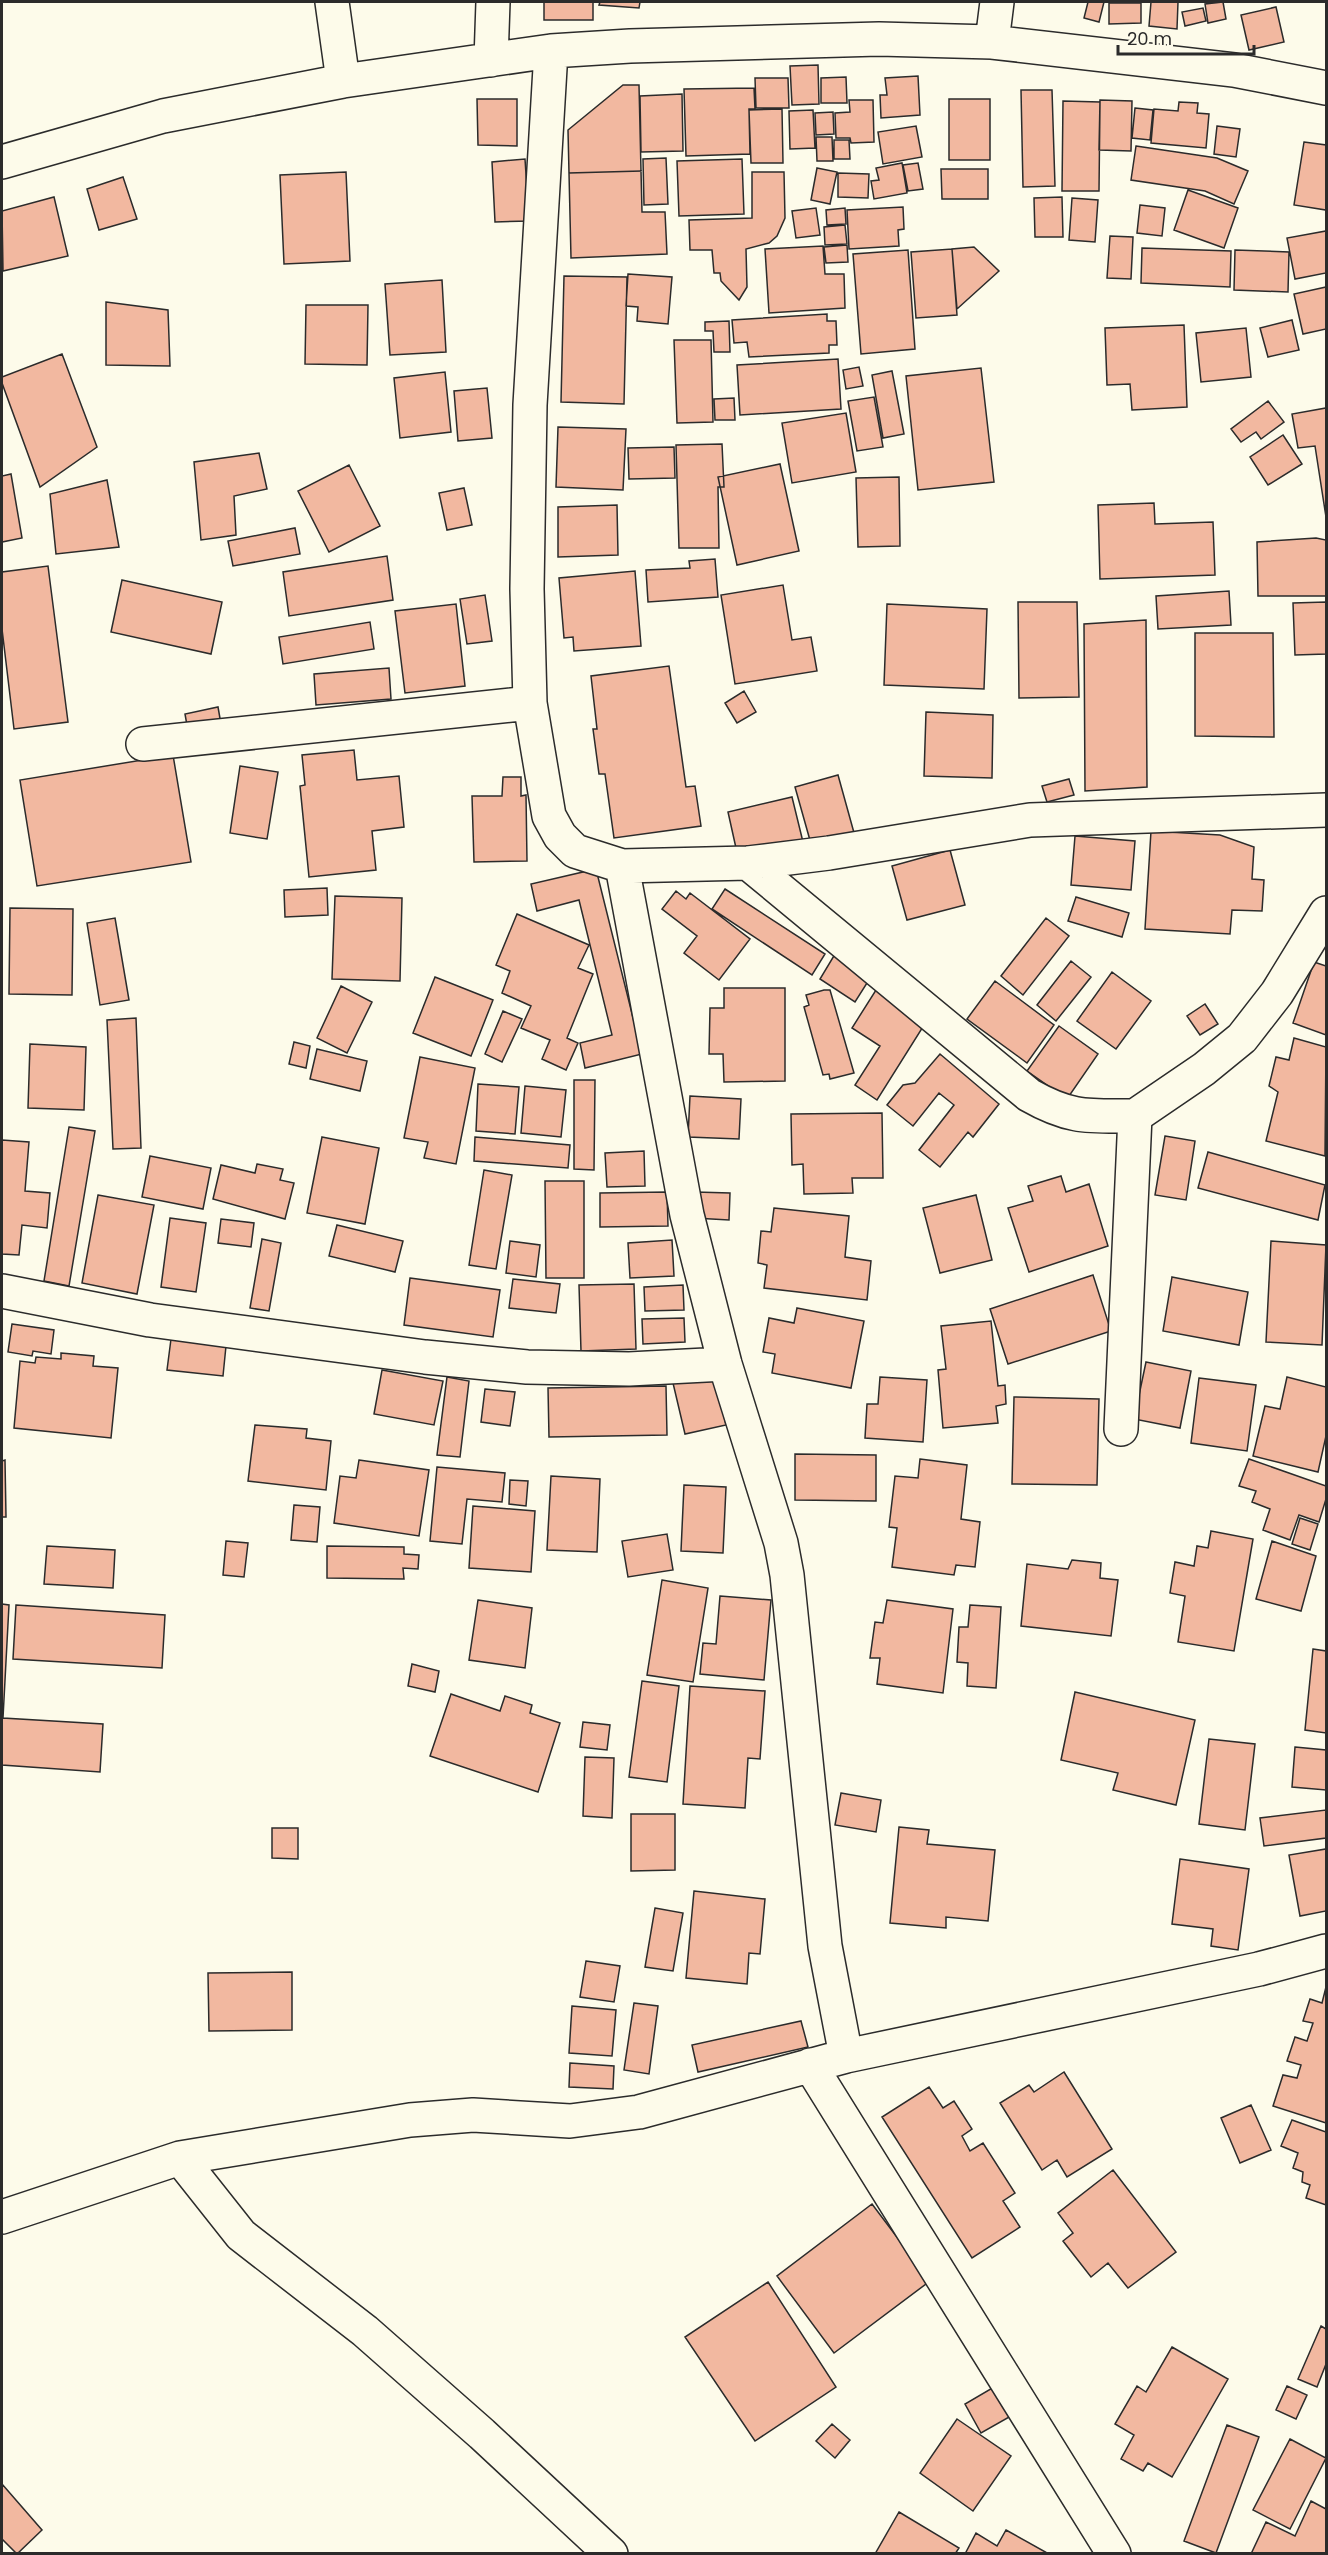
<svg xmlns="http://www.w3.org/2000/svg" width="1328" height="2555" viewBox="0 0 1328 2555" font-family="Poppins,sans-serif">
<rect width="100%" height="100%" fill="#fdfbea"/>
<path fill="#f2b8a0" stroke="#2b2b2b" stroke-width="1.5" d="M544,2H593V20H544Z
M600,2H640L639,8L599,5Z
M1088,2H1104L1099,22L1084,18Z
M1151,2H1178L1177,29L1149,26Z
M1223,2L1226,19L1208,23L1205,4Z
M1109,3H1141V23L1109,24Z
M1276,7L1284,42L1249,50L1241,15Z
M1203,8L1206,21L1185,26L1182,12Z
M818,65L819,104L792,105L790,66Z
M918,76L920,115L881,118L880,95H887L885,78Z
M846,77L847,103H821V78Z
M755,78H788L789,108H756Z
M623,85H639L641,171L569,173L568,130Z
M754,88L755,109H749L750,154L686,156L684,89Z
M1021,90H1052L1055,186L1023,187Z
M682,94L683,151L641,152L640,96Z
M477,99H517V146L478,145Z
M949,99H990V160H949Z
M849,100H873L874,142L851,143L850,138H836L835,113L850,112Z
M1100,100L1132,101L1131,151L1099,150Z
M1063,101L1100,102L1099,191H1062Z
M1179,102L1198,103L1197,113L1209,114L1206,148L1151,143L1154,109L1178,111Z
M1135,108L1153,110L1150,140L1132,138Z
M782,109L783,163H751L749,110Z
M813,110L815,148L790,149L789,111Z
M833,112L834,134L816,135L815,113Z
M916,126L922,157L883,164L878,132Z
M1217,126L1240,129L1236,157L1214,154Z
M816,137H832L833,161H817Z
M834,140H849L850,159H834Z
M1304,142L1326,145V210L1294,205Z
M1136,146L1217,158L1248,171L1234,204L1205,191L1131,180Z
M666,158L668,204L644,205L643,159Z
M525,159L529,221L495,222L492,162Z
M742,159L744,214L679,216L677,161Z
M902,163L907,193L874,199L871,181L879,180L876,168Z
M918,163L923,189L908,191L903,165Z
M817,168L837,172L830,204L811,200Z
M941,169H988V199H942Z
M641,171L642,212H665L667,254L571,258L569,173Z
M346,172L350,261L284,264L280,175Z
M752,172H784L785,218L777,236L769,243L746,249L747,287L739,300L721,281L720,273H714L712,250H690L689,220L752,218Z
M838,173L869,174L868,198L838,197Z
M123,177L137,219L99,230L87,189Z
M1188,190L1238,208L1224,248L1174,230Z
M54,197L68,256L3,271L2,211Z
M1062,197L1063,237H1035L1034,198Z
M1072,198L1098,200L1095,242L1069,240Z
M1140,205L1165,208L1162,236L1137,233Z
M903,207L904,229L898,230L899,246L849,249L847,210Z
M816,208L820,235L796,238L792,211Z
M845,208L846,224L827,225L826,210Z
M845,225L847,244L825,245L824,227Z
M1326,231V273L1295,279L1287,238Z
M1110,236L1133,237L1131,279L1107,278Z
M847,245L848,262L826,263L824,247Z
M823,246L825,274H844L845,308L769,313L765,249Z
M974,247L999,271L957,309L952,249Z
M1142,248L1231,251L1230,287L1141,283Z
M952,249L957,315L916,318L911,252Z
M908,250L915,349L861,354L853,254Z
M1235,250L1289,252L1288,292L1234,290Z
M628,274L672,277L668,324L637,321L638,307L626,306Z
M564,276L627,277L624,404L561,402Z
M442,280L446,352L390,355L385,284Z
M1326,287V329L1303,334L1294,294Z
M106,302L168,310L170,366L106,365Z
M306,305H368L367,365L305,364Z
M827,314V321H836L837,345H829V353L749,357L747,342L734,343L732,320Z
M1292,320L1299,350L1268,357L1260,328Z
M729,321L730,352H714L713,331H705V322Z
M1184,325L1187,407L1132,410L1130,384L1107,385L1105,328Z
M1246,328L1251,377L1201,382L1196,333Z
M674,340H711L713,422L677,423Z
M62,354L97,447L40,487L2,383V377Z
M838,359L841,409L740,415L737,365Z
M859,367L863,386L846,389L843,370Z
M981,368L994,482L918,490L906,376Z
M892,371L904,434L883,438L872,375Z
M445,372L451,432L400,438L394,378Z
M487,388L492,438L458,441L454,391Z
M874,397L883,447L857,451L848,401Z
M734,398L735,420H715L714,399Z
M1268,401L1284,422L1261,439L1256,432L1241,442L1231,429Z
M1326,408V517L1315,446L1298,448L1292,414Z
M846,413L856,472L792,483L782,423Z
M558,427L626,429L623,490L556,487Z
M1283,435L1302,464L1268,485L1250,457Z
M722,444L724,487H718L719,548H679L676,445Z
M674,447L675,478L629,479L628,448Z
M259,453L267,489L234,496L236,535L201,540L194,462Z
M780,464L799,551L737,565L718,477Z
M349,465L380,526L329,552L298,491Z
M11,474L22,538L2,542V476Z
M899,477L900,546L858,547L856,478Z
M107,480L119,547L56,554L50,494Z
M464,488L472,525L447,530L439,493Z
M1154,503L1155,524L1213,522L1215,575L1100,579L1098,505Z
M617,505L618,555L558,557V507Z
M295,528L300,554L233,566L228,541Z
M1316,538L1326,540V596H1258L1257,542Z
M387,556L393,600L289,616L283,572Z
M715,559L718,597L648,602L646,570L690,568L689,561Z
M48,566L68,722L14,729L2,629V572Z
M635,571L641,646L574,651L573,637L564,638L559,578Z
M122,580L222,602L211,654L111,632Z
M783,585L792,640L811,637L817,671L735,684L721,595Z
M1229,591L1231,625L1158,629L1156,596Z
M485,595L492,641L467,644L460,599Z
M1018,602H1077L1079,697L1019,698Z
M1326,602V654L1295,655L1293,603Z
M456,604L465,686L405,693L395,611Z
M887,604L987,609L984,689L884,685Z
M1146,620L1147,787L1085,791L1084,624Z
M370,622L374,649L283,664L279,637Z
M1195,633H1273L1274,737L1195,736Z
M669,666L686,787L695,786L701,826L614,838L605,774H599L593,729H597L591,676Z
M389,668L391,699L316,705L314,674Z
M744,691L756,712L737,723L725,703Z
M218,707L221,724L188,731L185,714Z
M926,712L993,715L992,778L924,776Z
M354,750L357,780L399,776L404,827L372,831L376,870L309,877L300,786L305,785L302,755Z
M173,755L191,862L37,886L20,780Z
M240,766L278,772L267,839L230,833Z
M838,775L856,840L813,851L795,787Z
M503,777H521V796L526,795L527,861L474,862L472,796H502Z
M1069,779L1074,795L1047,802L1042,786Z
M792,797L803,842L738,857L728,812Z
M1151,831L1220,835L1254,847L1252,879L1264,880L1262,911L1232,910L1230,934L1145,929Z
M1075,836L1135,841L1131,890L1071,885Z
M950,850L965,905L907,920L892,866Z
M596,869L642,1054L585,1068L580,1043L612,1035L579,900L537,911L531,884Z
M327,888L328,915L285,917L284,890Z
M725,889L825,954L812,975L712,909Z
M676,891L686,899L690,893L750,939L719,980L684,953L697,936L662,909Z
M335,896L402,898L400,981L332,979Z
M1076,897L1129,913L1122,937L1068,921Z
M10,908L73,909L72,995L9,994Z
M517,914L589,945L578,968L593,974L567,1038L578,1043L566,1070L542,1059L550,1040L521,1028L531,1006L502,993L510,971L496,965Z
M115,918L129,1000L100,1005L87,923Z
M1046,918L1069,936L1023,995L1001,976Z
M838,949L874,972L855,1002L820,979Z
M1071,961L1091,977L1056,1021L1037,1005Z
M1314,962L1326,966V1035L1293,1023Z
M1112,972L1151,1001L1116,1049L1077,1021Z
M435,977L493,1000L471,1056L413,1033Z
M995,981L1054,1025L1027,1063L967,1019Z
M341,986L372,1002L347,1053L317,1038Z
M724,988H785V1081L724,1082L723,1054H709L710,1008H724Z
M824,990H830L854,1073L830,1079L829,1074L823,1075L804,1007L809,1005L806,995Z
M876,990L926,1022L877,1100L855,1085L880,1046L852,1028Z
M1205,1004L1218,1024L1200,1035L1187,1016Z
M503,1011L522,1019L502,1062L485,1054Z
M136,1018L141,1148L113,1149L107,1020Z
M1059,1026L1098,1054L1067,1099L1027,1071Z
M1294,1038L1326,1047L1325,1156L1266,1141L1278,1092L1269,1086L1276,1057L1289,1060Z
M294,1042L310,1046L306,1068L289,1064Z
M30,1044L86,1047L84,1110L28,1108Z
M317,1049L367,1061L360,1091L310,1079Z
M940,1054L999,1104L973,1137L968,1132L940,1167L919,1150L954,1105L939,1093L913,1126L887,1105L903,1085L915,1083Z
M420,1057L475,1068L456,1164L424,1158L428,1142L404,1138Z
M574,1080H595L594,1170L574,1169Z
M478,1084L519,1087L515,1134L476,1131Z
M525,1086L566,1090L561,1137L521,1133Z
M690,1096L741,1099L739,1139L688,1137Z
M882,1113L883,1178H852L853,1193L804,1194L803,1164L792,1165L791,1114Z
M69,1127L95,1131L69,1286L44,1281Z
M1165,1136L1195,1141L1186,1200L1155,1195Z
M322,1137L379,1148L365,1224L307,1213Z
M475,1137L570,1145L568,1168L474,1161Z
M2,1140L29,1142L25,1191L50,1193L47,1228L22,1225L19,1255L2,1254Z
M644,1151L645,1186L607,1187L605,1153Z
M1208,1152L1325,1185L1318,1220L1198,1188Z
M150,1156L211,1168L203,1209L142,1197Z
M257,1164L283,1169L280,1180L294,1183L285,1219L213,1199L221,1165L255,1173Z
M484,1170L512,1175L496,1269L469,1265Z
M1061,1176L1066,1192L1089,1184L1108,1246L1029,1272L1008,1208L1033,1201L1028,1186Z
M545,1181H584V1278H546Z
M667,1192L668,1226L600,1227V1193Z
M695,1192L730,1193L729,1220L694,1218Z
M98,1195L154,1205L137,1294L82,1283Z
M976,1195L992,1260L940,1273L923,1208Z
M774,1208L849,1216L845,1257L871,1261L867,1300L764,1288L767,1265L758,1263L761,1231L771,1232Z
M170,1218L206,1223L196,1292L161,1287Z
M221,1219L254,1223L251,1247L218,1243Z
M337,1225L403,1241L395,1272L329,1256Z
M262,1239L281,1243L269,1311L250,1308Z
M672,1240L674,1276L630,1278L628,1243Z
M510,1241L540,1245L536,1277L506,1273Z
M1271,1241L1326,1245L1322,1345L1266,1342Z
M1093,1275L1111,1331L1008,1364L990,1309Z
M1172,1277L1248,1292L1239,1345L1163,1331Z
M410,1278L500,1290L493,1337L404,1325Z
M513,1279L560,1284L556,1313L509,1308Z
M634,1284L636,1349L581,1351L579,1285Z
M683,1285L684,1310L645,1311L644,1287Z
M797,1308L864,1321L851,1388L772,1373L775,1354L763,1352L769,1318L794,1323Z
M684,1318L685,1342L643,1344L642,1319Z
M991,1321L998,1386L1005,1385L1006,1404L996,1406L998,1423L943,1428L938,1370L946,1369L941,1326Z
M12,1324L54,1330L51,1354L33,1351L32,1356L8,1352Z
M171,1339L226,1346L223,1376L167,1370Z
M61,1353L94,1356L93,1366L118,1368L111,1438L14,1428L20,1361L35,1363L36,1357L61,1359Z
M1146,1362L1191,1371L1180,1428L1134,1419Z
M382,1370L443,1381L434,1425L374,1414Z
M715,1374L726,1425L685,1434L673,1383Z
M447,1377L469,1381L460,1457L437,1455Z
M880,1377L927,1380L923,1442L865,1438L867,1404H878Z
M1287,1377L1326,1387V1436L1318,1472L1253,1456L1265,1406L1280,1409Z
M1199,1378L1256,1385L1247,1451L1191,1443Z
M666,1386L667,1435L549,1437L548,1388Z
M485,1389L515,1392L510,1426L481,1422Z
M1014,1397L1099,1399L1097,1485L1012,1484Z
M255,1425L307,1429L306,1438L331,1441L326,1490L248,1481Z
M795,1454L876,1455V1501L795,1500Z
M920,1459L967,1465L961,1519L980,1522L975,1567L956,1565L954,1575L892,1567L897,1528L889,1527L895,1476L918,1478Z
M1249,1459L1326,1486V1499L1319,1522L1299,1515L1290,1540L1263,1530L1270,1509L1252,1502L1256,1491L1239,1486Z
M5,1460L6,1517H2V1461Z
M359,1460L429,1470L419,1536L334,1523L340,1476L356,1478Z
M437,1467L505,1473L502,1502L467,1499L462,1544L430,1541Z
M551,1476L600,1479L597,1552L547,1550Z
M510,1480L528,1481L526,1506L509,1504Z
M684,1485L726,1487L723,1553L681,1551Z
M294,1505L320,1507L317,1542L291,1540Z
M473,1506L535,1511L531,1572L469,1568Z
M1300,1518L1318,1524L1310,1550L1292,1544Z
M1211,1531L1253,1539L1234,1651L1178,1642L1185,1596L1170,1593L1175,1562L1194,1566L1197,1546L1208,1548Z
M667,1534L673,1570L628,1577L622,1541Z
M226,1541L248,1543L244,1577L223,1575Z
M1272,1541L1316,1556L1301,1611L1256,1599Z
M47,1546L115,1550L113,1588L44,1584Z
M327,1546L404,1547V1554L419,1555L418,1569L403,1568L404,1579L327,1578Z
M1072,1560L1101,1563L1100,1578L1118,1580L1111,1636L1021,1626L1027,1564L1068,1569Z
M662,1580L708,1588L693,1682L647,1675Z
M720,1596L771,1600L764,1680L700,1674L703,1643L716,1644Z
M478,1600L532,1608L525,1668L469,1660Z
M887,1600L953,1609L943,1693L877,1684L880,1658H870L875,1622L883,1623Z
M2,1604L9,1605L3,1718L103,1724L100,1772L2,1765Z
M16,1605L165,1615L162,1668L13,1659Z
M970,1605L1001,1607L996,1688L967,1686L968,1663L957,1662L959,1627H968Z
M1313,1649L1326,1651V1733L1305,1730Z
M412,1664L439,1671L435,1692L408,1686Z
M642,1681L679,1686L667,1782L629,1777Z
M690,1686L765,1691L760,1759L748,1758L745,1808L683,1804Z
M1075,1692L1195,1720L1176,1805L1113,1790L1118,1773L1061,1760Z
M451,1694L500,1711L505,1696L532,1705L530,1713L560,1723L538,1792L430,1756Z
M583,1722L610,1725L607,1750L580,1747Z
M1209,1739L1255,1744L1245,1830L1199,1824Z
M1295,1747L1326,1750V1790L1292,1787Z
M585,1757L614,1758L612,1818L583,1816Z
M841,1793L881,1800L876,1832L835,1825Z
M1326,1810V1838L1264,1846L1260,1818Z
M631,1814H675V1870L631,1871Z
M899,1827L929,1830L927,1844L995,1850L988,1921L946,1917V1928L890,1923Z
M272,1828H298V1859L272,1858Z
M1326,1849V1911L1300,1916L1289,1855Z
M1180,1859L1249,1869L1238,1950L1211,1946L1213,1929L1172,1924Z
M694,1891L765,1899L760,1954L749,1953L747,1984L686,1978Z
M655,1908L683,1913L673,1971L645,1967Z
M586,1961L620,1966L614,2002L580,1997Z
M292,1972V2030L209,2031L208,1973Z
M1326,1987V2123L1273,2106L1283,2075L1297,2078L1301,2065L1287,2061L1295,2037L1307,2041L1313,2023L1303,2021L1310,1999L1322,2003Z
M634,2003L658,2006L649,2074L624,2070Z
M572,2006L616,2010L612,2056L569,2053Z
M801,2021L808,2047L698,2072L692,2045Z
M570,2063L614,2066L613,2089L569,2087Z
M1064,2072L1112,2149L1067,2177L1057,2160L1042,2170L1000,2103L1029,2085L1034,2092Z
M929,2087L943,2108L954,2101L972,2129L962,2136L970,2151L983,2143L1015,2193L1003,2201L1020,2227L972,2258L882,2117Z
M1251,2105L1271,2150L1240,2163L1221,2118Z
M1292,2120L1326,2132V2205L1306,2198L1310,2185L1302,2182L1303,2172L1293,2168L1298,2153L1281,2146Z
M1113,2170L1176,2252L1128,2288L1108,2263L1091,2277L1063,2241L1073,2233L1058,2213Z
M872,2204L930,2281L834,2353L777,2276Z
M768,2282L836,2387L755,2441L685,2337Z
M1321,2326L1326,2329V2364L1317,2387L1298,2379Z
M1172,2347L1228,2379L1172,2477L1148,2463L1143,2471L1121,2459L1134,2435L1115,2424L1137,2386L1146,2392Z
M1287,2386L1307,2395L1296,2419L1276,2410Z
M994,2387L1011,2416L981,2433L965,2404Z
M957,2419L1011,2456L973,2511L920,2473Z
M832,2424L850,2440L835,2458L816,2441Z
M1227,2425L1259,2437L1216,2553L1184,2541Z
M1290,2439L1326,2458L1290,2529L1253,2510Z
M2,2484L42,2530L17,2554L2,2539Z
M1311,2501L1326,2509V2554H1251L1266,2522L1295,2536Z
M899,2512L959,2548L955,2554H875Z
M1006,2530L1049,2554H965L976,2533L997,2546Z"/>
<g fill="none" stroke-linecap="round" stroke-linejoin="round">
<defs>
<path id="minor" d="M332,2L343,81
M992,42L997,2
M551,51L530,405L527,589L530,703L549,816L560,836L575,851L622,866L748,863L829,853L1030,820L1326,810
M491,60L493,2
M2,162L163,116L343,81L551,51L630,46L879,39L992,42L1234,70L1326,88
M143,744L530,703
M748,863L1029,1095C1071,1119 1089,1116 1135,1116
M622,866L687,1215L725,1364L781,1543L787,1575L825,1946L846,2056
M2,1291L150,1320L425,1357L527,1367L629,1369L725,1364
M1121,1429L1135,1116L1204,1069L1242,1038L1277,993L1326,913
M810,2065L1114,2554
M180,2158L241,2235L365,2331L482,2434L611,2554
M2,2217L180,2158L410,2120L473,2115L570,2121L639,2112L846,2056L1259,1969L1326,1951"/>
</defs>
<use href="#minor" stroke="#2b2b2b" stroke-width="36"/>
<use href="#minor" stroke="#fdfbea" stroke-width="33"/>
</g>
<rect width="1328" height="2555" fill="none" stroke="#2b2b2b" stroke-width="6"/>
<path d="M1118 45v9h136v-9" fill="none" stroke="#2b2b2b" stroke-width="3"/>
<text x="1127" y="45" font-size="18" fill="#2b2b2b" stroke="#fdfbea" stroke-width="4.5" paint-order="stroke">20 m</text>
</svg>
